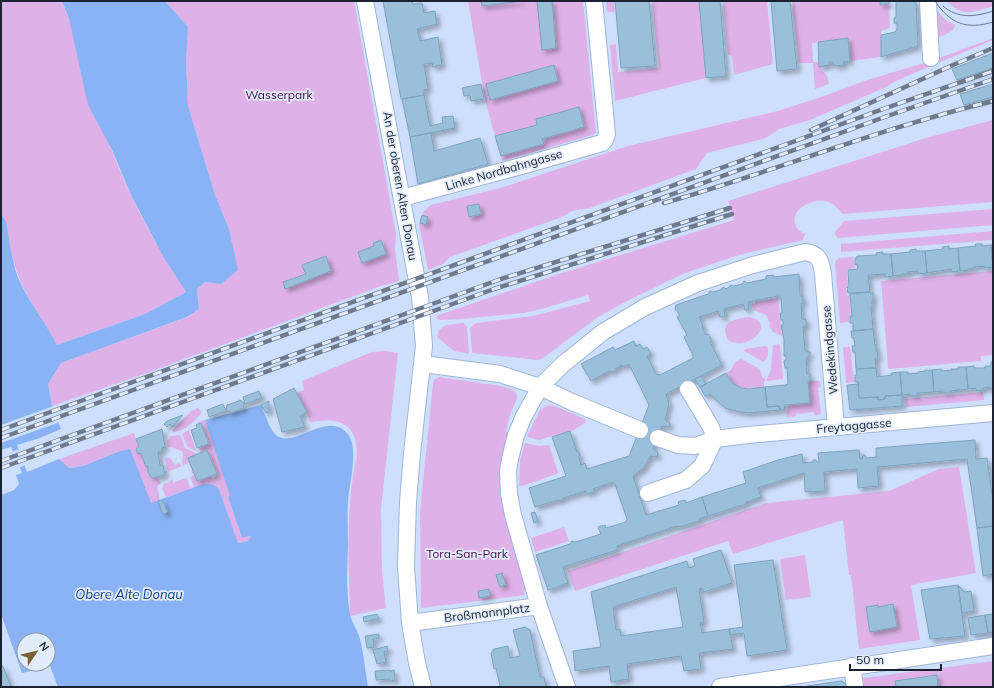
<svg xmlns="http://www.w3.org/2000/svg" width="994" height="688" viewBox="0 0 994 688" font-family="Mulish,sans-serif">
<defs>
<filter id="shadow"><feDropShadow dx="3.5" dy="3.5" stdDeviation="2" flood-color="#0004"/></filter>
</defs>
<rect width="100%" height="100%" fill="#cddffc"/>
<path fill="#deb2e9" d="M1,1H62C81,50 93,102 112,151C131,200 157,248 186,292L145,314L57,345C45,321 27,300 18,275C12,260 9,237 6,221L1,214Z
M165,1H354L396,234L395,250L399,281L381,286L144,374L52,406L48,384L61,363L188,317L199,309L197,289L205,282L221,284L237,270L229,229L215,195L188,106L186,61L188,27Z
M468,1H583L596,133L593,135L502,161L501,156L544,144L546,138L584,127L579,107L536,119L537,125L495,136L485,100Z
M606,1H614L615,12H607Z
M652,1H699L706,78L615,101L610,45L616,44L618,72L659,68Z
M723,1H767L773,64L734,75L732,56L728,55Z
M792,1H880V5L889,4L890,28L881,31V57L850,61L848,38L812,43L813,62H819L822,70L827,76L829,84L815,89L813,63H799Z
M947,1H992L993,6C974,12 962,18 947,1Z
M937,11L947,21L956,25L952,31L938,38Z
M993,38V40L912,74L896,81L884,88L810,120L779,129L771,135L763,139L707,153L696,169L587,209C577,209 571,211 562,217L450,257L443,264L428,270L419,224L424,211L431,205L500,188L628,146L778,111L827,95L864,81L934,60Z
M993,120V202L842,214C839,209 834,204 828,202C815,197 788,209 796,226C797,230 802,232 805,234L803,240L739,255L685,273L629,300L598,317L543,358L538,360L472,353L470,328L476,323L533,316L590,301L588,295L545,308L524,313L461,319L439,320L436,316L562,273L734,220L728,201L926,138Z
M993,209V225L838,238L834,233L844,221Z
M993,231V240L841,252V244Z
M853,257L855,268L847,270L848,286L846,287L847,296H849L851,315L849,316V322L840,323L835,262L839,258Z
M993,271V355L981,356V361L889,369L888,367L881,281Z
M778,298L782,336L773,332L769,326L770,323L766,315L753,310L752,304H755V302Z
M749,317C777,322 750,353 728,340C718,321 736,319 749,317Z
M464,323L467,327L469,354L454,351L437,337L439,330L446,325Z
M780,344L783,379L766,381L771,370L773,345Z
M766,346L768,348V355L764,362L744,351L745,349Z
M843,347H850L854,382L846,383Z
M386,351L398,353L381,509L382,571L386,608L350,616C349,570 346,522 353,476C355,462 360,448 353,434C344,417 326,420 310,422L307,412L297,393L304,390L302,381L372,352Z
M741,359L760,369L762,377L766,379L764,382V387C745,389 736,391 726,373L730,371L736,361Z
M439,377L501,386C519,391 520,393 512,410C509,416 508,424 506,431L508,433C505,445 502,457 501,469C497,510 516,550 528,588L524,590L525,595L421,608L420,512L433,383L435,379Z
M808,381H820V387L818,388L821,414L814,415V412L796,414L795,417H787L786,413L788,409V405Z
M983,392L984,400L906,407L905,399Z
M548,405L555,406L585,419L586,422L571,432L570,431L539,440L528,437L527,436L540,410Z
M198,408L201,411V414C192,423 187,430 174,432L172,431L191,411Z
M205,420L231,496L228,497L242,538L251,536V538L248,541L238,543L219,489L203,484L194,488L190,477L194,475L191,470H193L197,481L210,476L213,479L216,476L207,451L201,453L199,448L209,444L201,424L198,425L197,422Z
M189,430L196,451C185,447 187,444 182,434Z
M134,433L139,447L136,449L138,454L141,453L146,467L148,466V472L152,478L158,476V479L161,483L157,486L160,500L151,503L120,451L83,466L69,468L59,459Z
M180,435L185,448L198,454L188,458L192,468H191L189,463L183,465L182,463L183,452L172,447H168L167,441L171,436Z
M525,443L540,446L549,445L558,472L557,474L522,486H519L520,460Z
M165,458H170L175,465L179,463L182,466L170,471L167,469Z
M959,467L976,573L911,585L920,640L859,649L851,575H849L843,520L733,554L728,541L575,591L568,571L766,503L889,491L939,469Z
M186,478L187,479L191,489L166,497L162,488L164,484L168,483L173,479V483Z
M564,527L569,541L535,552L531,538Z
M805,555L811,597L786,600L780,559Z
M993,661V687H864L863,678Z"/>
<path fill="#8ab3f5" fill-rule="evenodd" d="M62,1H165L188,27L186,61L188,106L215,195L229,229L238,270L221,284L205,282L197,289L199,309L187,317L61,363L48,384L52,406L61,429L37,439L17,445L27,472L59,459L69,468L83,466L120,451L130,449L151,503L203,484C210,484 214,484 219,489L238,543L248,541L251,537L250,536L242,538L228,497L230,496L205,420L261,405C265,414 269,428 276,435C293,450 327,410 347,433C360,447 349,484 348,501C347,517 348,532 348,547C347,569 346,592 350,614C351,622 358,630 360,639C364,655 365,671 368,687H58L50,666L22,673L1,614V495L14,490L19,484L16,475L22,473L11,447L1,450V214L6,221C9,237 12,260 17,275C27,300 45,321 57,345L145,314L186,292L164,258L132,197L112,150L88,105L69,19ZM24,640H48V664H24Z"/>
<path fill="#cddffc" d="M54,406L60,422L1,443V425Z
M20,449L26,465L18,468L11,452Z"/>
<path fill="#9abfda" stroke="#7ea3bd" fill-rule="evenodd" filter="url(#shadow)" d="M383,1H412L413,4L422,3L424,13L435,11L437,24L417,29L420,41L438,37L442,65L433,67L432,63L424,64L428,89L424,90V95L401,99Z
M481,1H522L482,6Z
M537,1H552L556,48L542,50Z
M615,1H649L655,66L621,68Z
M699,1H720L726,76L706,78Z
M771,1H790L797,69L777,71Z
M880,1H889V4L880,5Z
M896,1H916L918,46L881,57V35L895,32L897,29V23H894V18L896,17Z
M848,38L850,61L843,62L844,65L834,66L833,62H829V65L819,67L818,42Z
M993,53V68L957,80L952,69Z
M554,65L558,81L490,100L486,84Z
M481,84L484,99L471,101L470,95L464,96L462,88Z
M993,84V97L964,105L960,94Z
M424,95L430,126L443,123L442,117L453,116L455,128L410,137L402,99Z
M579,107L584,127L542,139L544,144L501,156L495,136L537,125L536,119Z
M431,133L434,151L480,138L488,164L418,184L410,137Z
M479,204L481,214L469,217L467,206Z
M422,215L428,217L426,225L420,223Z
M381,240L386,254L362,263L358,252L374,246L373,243Z
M975,244H982V246L991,245L993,267L984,268V266L974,267V268L968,269V270L960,271L958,248L976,246Z
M991,245H993V267Z
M949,246V249L958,248L960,271L952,272L951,269L927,273L925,251L943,249L942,247Z
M916,249V251H925L927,273L919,274L918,271L908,272V274H902V275L893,276L891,254L910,252V250Z
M883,252V254H891L893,276L885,277V274L868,275L870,292L848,293L847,287H849L848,270L858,269L857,264L855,265V258H857V256L877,255L876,253Z
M326,256L331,271L285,289L283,282L306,274L302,265Z
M799,274L800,296H803V303H801L802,319H805L807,323L806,326L803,327L805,351H808V352H810V354L808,356V358H806L807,374H810V381H808L810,403L785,405L784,409L781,410L779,406L767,407L765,387L786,385L788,383L787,368H785L784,361L786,360V356H784V340L781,325H783V320H781L780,313H782L781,298L778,296L748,302L749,309L747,310H745L743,304L724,309L725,316L723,317H720L718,311L699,317L703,326L702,327L706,335L708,334L712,341L710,342L722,365L666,394L669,404L665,420L670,423V426L668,427L662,426L653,449L658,453L657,456L656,457L650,456L644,468L633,476L646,515L679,505L678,502L681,501L685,500L686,503L702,497L708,516L699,519V521L678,527L677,526L617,546V550L563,567L568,583L548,590L536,555L570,544L572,541L576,542L601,534L598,527L605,525L606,528L626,522L627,519L615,484L612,482L593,489L594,492L590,493L587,494L586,491L563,498L561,501L558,500L535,507L529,488L566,476L552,437L570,431L577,452L580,454L579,457L581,465L585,463L587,469L629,456L649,405L629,364L623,367L622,365L615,369L613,372L609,371L591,381L581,364L613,347L615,350L634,341L636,346L640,344L643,349L647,347L651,354L647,356L656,374L660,375L693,358V355L684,337L687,335L677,317L680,315L675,309L676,305L708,294L710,291L713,292L720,290L723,287L726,289L729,287L731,285L734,286L742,284L744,281L747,283L766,279V276L773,275L774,277Z
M870,292V293H873V300L872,301V307H871L873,329L853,331V323H850V316H852L850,294Z
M873,329L875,345H876V351H877L878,359H875L876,368L856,369L855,352H853L852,346H855L854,338H852L851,331Z
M991,362H993V389H990V387L983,388V390L976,391V388L968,389L966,367L974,366L975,368H985V366H991Z
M958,367H966L968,389L950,391V393H943V391L934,392L932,370L941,369L942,371L952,370L951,369H958Z
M876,368L877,377L892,375L891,373L900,372L902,395L885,396V399L878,400V397L859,398L858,382H855V375H857L856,369Z
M925,370H932L934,392L917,393V396H911L910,394L902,395L900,372H908V374L918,373V372L925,371Z
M726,373L732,383L741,388L749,389L765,387L767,407L779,406L780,410L748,413L740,412L725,408L710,394L705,396L700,387Z
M701,376L706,384L700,387L695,379Z
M858,384L859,398L878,397V400L885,399V396L902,395V406L850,410L847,385Z
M294,388L307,412L300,416L305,427L282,432L273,399Z
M259,391L262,398L245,404L243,397Z
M240,400L244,403V408L231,413L226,410L227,405L236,402Z
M269,401V412L266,413L261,405Z
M223,404L226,411L209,417L207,410Z
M183,415L172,427L170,424L167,427L164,424L167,421Z
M201,423L209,444L197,448L191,430L197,428L196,425Z
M162,429L165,447L162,448V451L158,452L160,465H163L165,475L152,478L148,472V466L146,467L141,453L138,454L136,449L139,447L136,439Z
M975,440L976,459L987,458L993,502V526L977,528L967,459L877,467L879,486L858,488L857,469L824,472L825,491L805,492L804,473L758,488L761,497L746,502V504L708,516L702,497L746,483L743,472L778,460L802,454L803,463L812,462L813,460H816L817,462H819L818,453L859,450L860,459H862L863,455H865L866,458L876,457V448Z
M207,450L217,474L197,481L188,458Z
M162,500L168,512L163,514L158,501Z
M535,512L538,521L534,523L531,513Z
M993,526V574L983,576L977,528Z
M721,550L732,583L704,592L702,588L699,589L704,622L700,623L702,633L729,629L733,649L699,653L701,669L684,671L681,656L627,664L629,679L611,682L609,666L575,671L573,651L601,647L591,592L687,561L689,568L695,566L693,559ZM676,587L683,627L621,636L620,629L616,630L613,607Z
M773,560L787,650L747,656L744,633L730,635L729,629L743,627L734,565Z
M502,573L506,585L500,587L496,575Z
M958,585L964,592L971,591L974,611L962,613Z
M958,585L965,636L930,639L921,590Z
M489,589L490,596L479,598L478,591Z
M893,604L897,627L870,632L866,607L878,605V607Z
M377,614L379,619L364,622L363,617Z
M993,614V632L988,633L985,615Z
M985,615L988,633L971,635L968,618Z
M525,627L530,630L540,677H544L546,687H497L500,686L496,668L494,669L491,653L494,649L508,646L510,658L520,656L513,630Z
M379,634V638L373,639L374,647L367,648L365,636Z
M387,646L388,651L384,652L386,662L377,664L373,650Z
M3,666L11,687H1V667Z
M390,670V671L394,670L395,680L390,681V679L376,680L375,671Z
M937,675L938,687H896L895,681Z
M841,681L845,683L846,687H801Z"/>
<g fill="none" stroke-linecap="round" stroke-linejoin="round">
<defs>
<path id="minor" d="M365,1L420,297L424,346L412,453L408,502L406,566L410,623L417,663L423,687
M928,1L931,58
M402,198L525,165L602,143L605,140L607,134L594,1
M423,364L500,374L540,387L572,402L640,430
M658,438L678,445L695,446L715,439L748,435L993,413
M648,493L686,480L702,466L715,439L711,427L688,389
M410,623L539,606
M852,666L855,687
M567,687L539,606L513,515L509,494L508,471L510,459L516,435L524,416L540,387L562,365L603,332L645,307L698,283L753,265L805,252C819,254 821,260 823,274L836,427
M720,687L993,646"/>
</defs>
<use href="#minor" stroke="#9fb5d8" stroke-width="18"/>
<use href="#minor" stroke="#fff" stroke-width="16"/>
<path stroke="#6e7b8f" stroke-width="1" d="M935,1C950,24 967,30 993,22
M943,6C958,19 975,17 993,11"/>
<defs>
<path id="rail" d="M811,130L953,65L993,48
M664,203C775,171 881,128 993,101
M1,430L883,109L993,71
M1,438L882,118L993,79
M1,461L501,279L730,208
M1,468L494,289L732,214"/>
</defs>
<use href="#rail" stroke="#6e7b8f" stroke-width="4.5"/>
<use href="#rail" stroke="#e2ecfb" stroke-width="3" stroke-dasharray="9" stroke-linecap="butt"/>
</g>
<g text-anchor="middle" stroke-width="3.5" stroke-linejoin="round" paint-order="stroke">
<g font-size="12" fill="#450752" stroke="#e2ecfb">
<text x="279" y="99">Wasserpark</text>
<text x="467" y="558">Tora-San-Park</text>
</g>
<g font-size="12" fill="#1a222f" stroke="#e2ecfb">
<text transform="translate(504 170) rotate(-16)" y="4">Linke Nordbahngasse</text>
<text transform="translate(400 186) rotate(80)" y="4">An der oberen Alten Donau</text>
<text transform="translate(830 350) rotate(-95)" y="4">Wedekindgasse</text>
<text transform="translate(854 426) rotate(-5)" y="4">Freytaggasse</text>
<text transform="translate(487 613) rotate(-7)" y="4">Broßmannplatz</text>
</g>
<g font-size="13" font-style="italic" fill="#134088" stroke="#e2ecfb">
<text x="129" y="599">Obere Alte Donau</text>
</g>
</g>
<rect width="994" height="688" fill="none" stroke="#1a222f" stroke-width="4"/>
<g transform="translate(36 652) rotate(55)"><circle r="19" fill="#e2ecfb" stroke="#929ba9"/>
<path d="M0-3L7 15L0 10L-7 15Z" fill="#7a6032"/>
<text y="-6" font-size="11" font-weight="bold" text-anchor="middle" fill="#1a222f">N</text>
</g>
<path d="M850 664v6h91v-6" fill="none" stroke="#1a222f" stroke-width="2"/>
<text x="856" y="664" font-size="12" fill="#1a222f" stroke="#e2ecfb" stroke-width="3" paint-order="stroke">50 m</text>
</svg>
